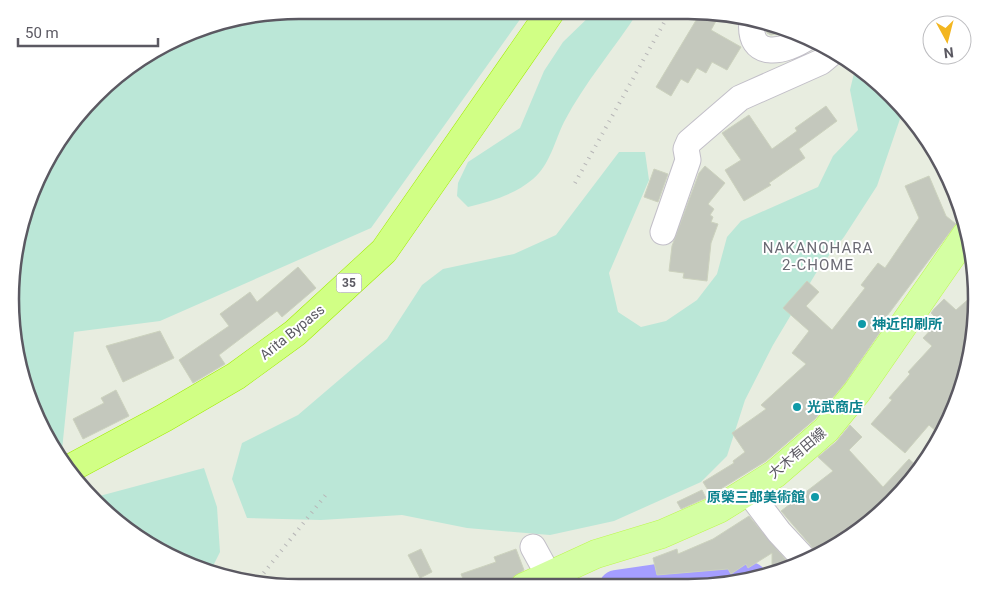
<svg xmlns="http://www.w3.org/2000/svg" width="987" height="598" viewBox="0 0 987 598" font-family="Roboto,'Noto Sans JP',sans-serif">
<rect width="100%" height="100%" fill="#e8ede0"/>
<path fill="#bbe7d7" d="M299,10L526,11L371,228L160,321L74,332L62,450L58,452L25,392L10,299L25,206L59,138L123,70L206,25Z
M594,12H638C614,49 585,82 564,122C555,140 550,165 533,179C514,195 491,201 468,207L457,196L458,183L468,162L520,128L544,71L563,42Z
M856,65L864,70L902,113L877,186L844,237L819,268L773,345L745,400L727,456L701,482L614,521L550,535L467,528L402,515L321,520L247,518L232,479L242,443L298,415L387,339L422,285L443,269L514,254L556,235L619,152H645L649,180L609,273L618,312L641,327L666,321L697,300L717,274L727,237L741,221L818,187L833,156L858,130L850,90Z
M204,468L217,507L220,552L210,572L189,566L123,528L92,498Z"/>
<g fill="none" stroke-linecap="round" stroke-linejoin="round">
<path stroke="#a59eff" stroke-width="34" d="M616,587L664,580L750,579"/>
</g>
<path fill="#c4c8bd" stroke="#ccd2be" d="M701,12H721L711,30L741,47L727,70L712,62L706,73L697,68L688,83L681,79L671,96L656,87Z
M766,23L783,28L791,30L771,35L767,33Z
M826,106L837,121L799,149L805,158L769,183L771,185L744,201L725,170L741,160L722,133L749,115L772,149L797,131L795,128Z
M705,166L725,183L708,204L714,209L710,215L713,217L711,222L718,224L711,243L707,281L683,278L684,273L669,271L672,246L699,173Z
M654,169L668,174L658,202L644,197Z
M929,176L946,216L956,224L884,320L887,322L845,383L815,419L766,461L711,495L703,482L734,463L733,461L745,452L732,433L766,409L761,405L806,364L792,353L809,331L783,308L807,281L819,292L806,306L832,330L865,288L861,285L878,263L885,268L919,218L905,186Z
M298,267L316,288L282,317L277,311L219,355L225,364L193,383L179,360L229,326L220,314L250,292L257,302Z
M972,296L967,374L938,433L929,425L905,453L871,424L892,400L889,398L910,374L908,372L932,346L923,338L939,321L931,313L934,309L944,299L956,310Z
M160,331L174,358L123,382L106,346Z
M116,390L129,416L83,439L73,419L104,403L101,398Z
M850,425L862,437L849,450L883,487L909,459L920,469L917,475L870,517L867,514L851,529L853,531L832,549L819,555L781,511L833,471L818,457L836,442Z
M702,490L706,498L681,509L677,502Z
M749,516L792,567L772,574V553L748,568L746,564L731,574L728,569L657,575L653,558L677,549L678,554L713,539Z
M421,549L432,572L420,578L408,555Z
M516,549L524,570L510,580L494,586H466L461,574L496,562L494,557Z"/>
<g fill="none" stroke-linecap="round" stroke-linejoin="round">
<defs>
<path id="minor" d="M752,20C747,61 785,53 808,37
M663,232L688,160L686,149L689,142L740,98L821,62L833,52
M748,491L779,532L806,561
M533,547L555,587"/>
<path id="major" d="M524,587L596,554L662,534L719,509L775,474L826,430L857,392L966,235"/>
<path id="highway" d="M67,470L164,418L236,376L295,333L384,251L551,11"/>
</defs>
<use href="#minor" stroke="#c2bfc8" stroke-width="27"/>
<use href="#major" stroke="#bdf94d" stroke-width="29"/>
<use href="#highway" stroke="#a2ed00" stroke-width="29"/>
<use href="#minor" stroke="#fff" stroke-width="25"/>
<use href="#major" stroke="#d4ffa3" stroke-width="28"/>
<use href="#highway" stroke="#d1ff85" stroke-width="28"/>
<path stroke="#b7b6b7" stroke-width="4" stroke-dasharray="1 6" stroke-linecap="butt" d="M575,183L670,12
M255,584L328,492"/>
</g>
<g fill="#0f9aa8" stroke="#fff" stroke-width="2">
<circle cx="862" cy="324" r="5"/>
<circle cx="797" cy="407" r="5"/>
<circle cx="815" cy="497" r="5"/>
</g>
<g text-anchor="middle" stroke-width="4" stroke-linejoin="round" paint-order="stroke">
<rect fill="#fff" stroke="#8c8b91" stroke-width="1" x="336.5" y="273.5" width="25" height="19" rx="4"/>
<g font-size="12" font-weight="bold" fill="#5b5962">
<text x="349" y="287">35</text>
</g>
<g font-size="14" font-weight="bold" fill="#0d838f" stroke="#fff" text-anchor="start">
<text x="872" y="329">神近印刷所</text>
<text x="807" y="412">光武商店</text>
<text x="805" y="502" text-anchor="end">原榮三郎美術館</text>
</g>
<g font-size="14" fill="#5b5962" stroke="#fff">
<text transform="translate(292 332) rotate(-39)" y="5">Arita Bypass</text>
<text transform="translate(797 453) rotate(-40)" y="5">大木有田線</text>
</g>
<g font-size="15" letter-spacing="1" fill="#6b6a74" stroke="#fff">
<text x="818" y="253">NAKANOHARA<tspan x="818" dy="17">2-CHOME</tspan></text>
</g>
</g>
<path d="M0 0H987V598H0ZM299 19H688A280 280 0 0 1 968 299V299A280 280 0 0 1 688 579H299A280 280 0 0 1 19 299V299A280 280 0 0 1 299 19Z" fill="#fff" fill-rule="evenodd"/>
<path fill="none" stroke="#5b5962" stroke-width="2.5" d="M299 19H688A280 280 0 0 1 968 299V299A280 280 0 0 1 688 579H299A280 280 0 0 1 19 299V299A280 280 0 0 1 299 19Z"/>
<g transform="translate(947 40) rotate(173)"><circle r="24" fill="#ffffff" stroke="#bdbdc0"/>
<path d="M0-4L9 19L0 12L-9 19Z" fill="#f3b620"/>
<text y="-8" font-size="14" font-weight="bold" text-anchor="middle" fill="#5b5962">N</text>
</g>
<path d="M18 38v8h140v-8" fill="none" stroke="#5b5962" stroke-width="2.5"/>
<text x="25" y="38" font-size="15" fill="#5b5962" stroke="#ffffff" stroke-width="4" paint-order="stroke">50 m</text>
</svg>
